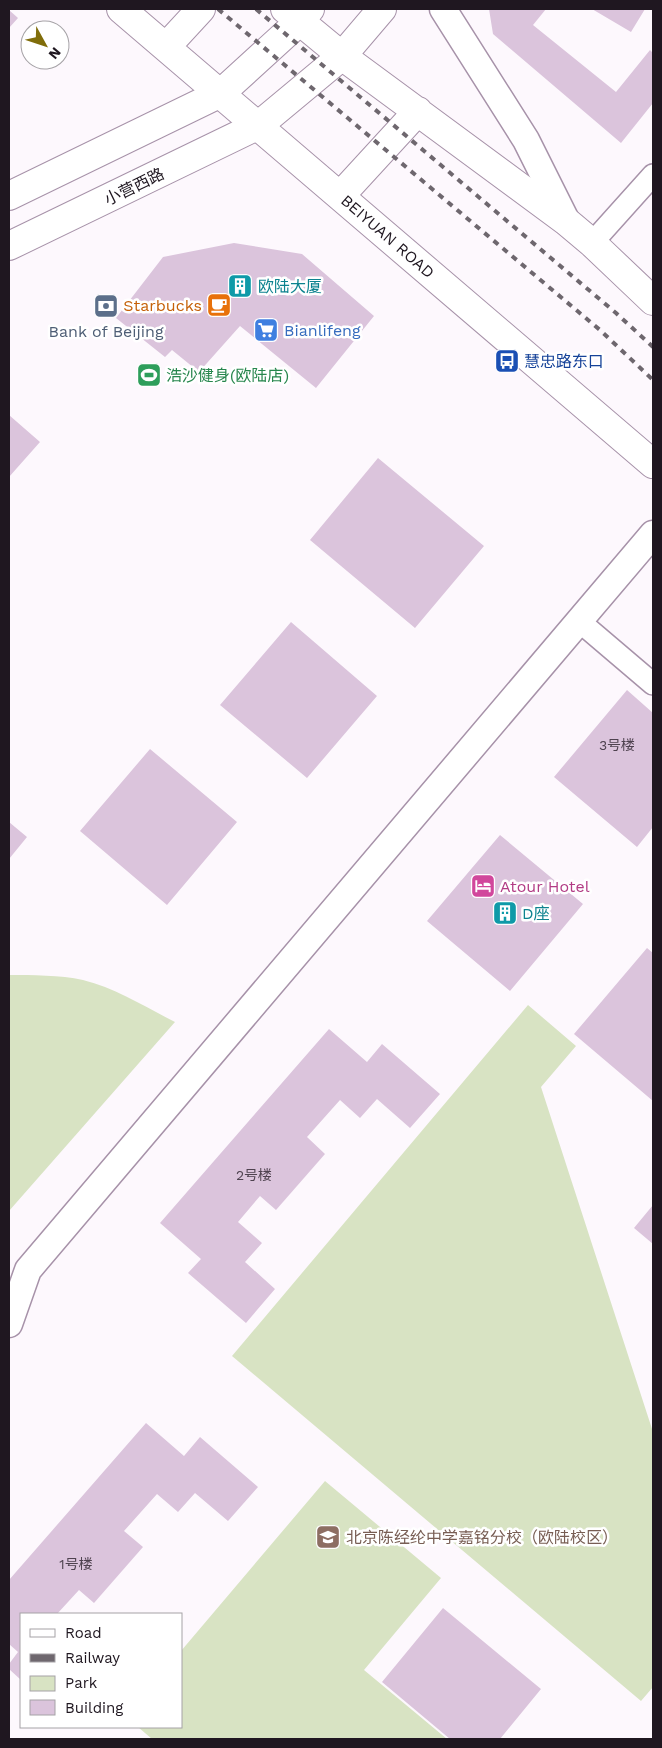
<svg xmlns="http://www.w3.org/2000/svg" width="662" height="1748" viewBox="0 0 662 1748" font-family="'Work Sans','Noto Sans SC',sans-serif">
<rect width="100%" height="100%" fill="#fdf8fd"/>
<path fill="#d8e3c3" d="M9,975C32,975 60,975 83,980C116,988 145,1007 175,1022L9,1211Z
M528,1005L576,1046L541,1087L653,1432V1687L641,1701L232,1356Z
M325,1481L441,1578L364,1670L447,1739H152L138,1727H181V1651Z"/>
<path fill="#dbc4dc" d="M489,9H546L533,25L616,92L650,50L653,53V103L621,143L493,34Z
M592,9H645L631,32Z
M9,10L18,18L9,28Z
M234,243L302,254L374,316L316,388L240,326L199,372L172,350L165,357L116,318L163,257Z
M9,415L40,442L9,477Z
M378,458L484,546L415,628L310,540Z
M291,622L377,696L307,778L220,705Z
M627,690L653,713V827L637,847L554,777Z
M150,749L237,822L167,905L80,831Z
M9,822L27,837L9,859Z
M500,835L583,904L510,991L427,921Z
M647,948L653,953V1101L574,1034Z
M329,1029L367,1062L382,1044L440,1094L410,1128L377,1099L360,1118L340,1100L307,1137L325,1154L276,1210L260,1196L238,1222L262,1243L245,1262L275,1289L246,1323L188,1273L201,1259L160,1223Z
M653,1205V1244L634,1228Z
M146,1423L184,1456L200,1437L258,1487L228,1521L195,1493L178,1512L157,1494L124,1531L143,1547L94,1603L79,1590L57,1614H21V1680L9,1669V1664L18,1652L9,1644V1580Z
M443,1608L541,1689L500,1739H450L382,1682Z"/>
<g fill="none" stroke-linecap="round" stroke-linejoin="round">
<defs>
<path id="minor" d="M592,243L653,175
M579,621L653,684"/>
<path id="tertiary" d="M443,9L526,140L567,222
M9,1324L28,1270L653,534"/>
<path id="secondary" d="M9,196L221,93L300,21L310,9
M9,246L259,125L342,56L382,9"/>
<path id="primary" d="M121,9L653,464
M285,9L342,56L567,222L592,243L653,301
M166,47L201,9
M340,196L418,111"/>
</defs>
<use href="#minor" stroke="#a792a9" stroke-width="24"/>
<use href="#tertiary" stroke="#a792a9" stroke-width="29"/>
<use href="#secondary" stroke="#a792a9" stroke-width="30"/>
<use href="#primary" stroke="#a792a9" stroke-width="30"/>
<use href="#minor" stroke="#fff" stroke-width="21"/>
<use href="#tertiary" stroke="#fff" stroke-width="26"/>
<use href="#secondary" stroke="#fff" stroke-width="28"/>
<use href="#primary" stroke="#fff" stroke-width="28"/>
<path stroke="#6e676e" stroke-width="4" stroke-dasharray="6 6" stroke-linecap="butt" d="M218,9L600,330L653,380
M256,9L616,313L653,347"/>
</g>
<defs>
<symbol id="building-square" viewBox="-11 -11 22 22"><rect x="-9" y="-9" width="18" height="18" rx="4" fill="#0f9aa8" stroke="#fff"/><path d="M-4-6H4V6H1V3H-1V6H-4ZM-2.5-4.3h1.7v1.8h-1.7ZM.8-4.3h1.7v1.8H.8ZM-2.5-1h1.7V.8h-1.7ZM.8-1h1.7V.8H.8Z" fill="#fff"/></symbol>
<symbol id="cafe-square" viewBox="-11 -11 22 22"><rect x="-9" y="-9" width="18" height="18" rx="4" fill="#e8710a" stroke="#fff"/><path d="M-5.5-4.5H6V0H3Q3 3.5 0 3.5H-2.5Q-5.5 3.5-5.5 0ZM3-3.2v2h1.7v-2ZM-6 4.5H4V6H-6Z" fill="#fff"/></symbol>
<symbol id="bank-square" viewBox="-11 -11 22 22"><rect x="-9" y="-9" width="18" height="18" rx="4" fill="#5c6f8a" stroke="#fff"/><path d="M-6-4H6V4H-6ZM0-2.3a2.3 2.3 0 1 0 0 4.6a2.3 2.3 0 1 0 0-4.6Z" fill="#fff"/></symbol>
<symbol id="supermarket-square" viewBox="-11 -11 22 22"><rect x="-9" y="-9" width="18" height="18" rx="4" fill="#3f7fe0" stroke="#fff"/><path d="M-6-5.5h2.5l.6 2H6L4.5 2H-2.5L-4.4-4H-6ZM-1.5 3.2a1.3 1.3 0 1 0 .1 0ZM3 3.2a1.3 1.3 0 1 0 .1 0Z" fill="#fff"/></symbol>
<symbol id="bus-square" viewBox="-11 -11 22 22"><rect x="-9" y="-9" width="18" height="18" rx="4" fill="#1a4fb4" stroke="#fff"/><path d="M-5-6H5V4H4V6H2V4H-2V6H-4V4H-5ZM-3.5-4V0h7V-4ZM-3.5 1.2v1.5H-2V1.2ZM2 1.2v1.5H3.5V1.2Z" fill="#fff"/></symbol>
<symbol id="stadium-square" viewBox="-11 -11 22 22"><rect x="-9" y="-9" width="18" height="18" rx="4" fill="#2e9e5b" stroke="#fff"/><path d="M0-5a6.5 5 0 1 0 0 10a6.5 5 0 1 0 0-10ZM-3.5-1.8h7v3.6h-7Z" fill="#fff"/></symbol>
<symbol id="hotel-square" viewBox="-11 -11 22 22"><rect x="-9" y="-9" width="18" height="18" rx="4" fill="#d1479c" stroke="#fff"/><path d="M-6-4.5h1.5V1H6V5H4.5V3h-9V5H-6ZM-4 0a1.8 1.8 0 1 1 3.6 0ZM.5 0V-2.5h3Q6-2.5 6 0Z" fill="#fff"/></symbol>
<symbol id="school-square" viewBox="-11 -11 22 22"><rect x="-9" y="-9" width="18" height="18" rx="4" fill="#8d6e63" stroke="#fff"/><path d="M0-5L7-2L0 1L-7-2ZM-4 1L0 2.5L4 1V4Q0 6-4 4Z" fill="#fff"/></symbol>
</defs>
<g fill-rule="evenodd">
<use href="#building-square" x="226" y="272" width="28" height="28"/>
<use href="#cafe-square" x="205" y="291" width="28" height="28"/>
<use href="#bank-square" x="92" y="292" width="28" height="28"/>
<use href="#supermarket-square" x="252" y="316" width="28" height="28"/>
<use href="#bus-square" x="493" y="347" width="28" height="28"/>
<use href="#stadium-square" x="135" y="361" width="28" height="28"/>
<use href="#hotel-square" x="469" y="872" width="28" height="28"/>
<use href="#building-square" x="491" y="899" width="28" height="28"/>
<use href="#school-square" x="314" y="1523" width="28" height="28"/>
</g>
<g text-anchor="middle" stroke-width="5" stroke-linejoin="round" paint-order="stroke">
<g font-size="14" fill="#4e424f">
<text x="617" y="750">3号楼</text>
<text x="254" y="1180">2号楼</text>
<text x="76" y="1569">1号楼</text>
</g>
<g font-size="16" fill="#1f1720" stroke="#fff">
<text transform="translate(134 186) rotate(-26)" y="6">小营西路</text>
<text transform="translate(388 236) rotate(41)" y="6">BEIYUAN ROAD</text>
</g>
<g font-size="16" fill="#0d838f" stroke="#fff" text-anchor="start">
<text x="258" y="292">欧陆大厦</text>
<text x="522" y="919">D座</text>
</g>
<g font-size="16" fill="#c56008" stroke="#fff" text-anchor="end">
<text x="202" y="311">Starbucks</text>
</g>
<g font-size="16" fill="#366cbe" stroke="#fff" text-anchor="start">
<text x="284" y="336">Bianlifeng</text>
</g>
<g font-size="16" fill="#4e5e75" stroke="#fff">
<text x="106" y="337">Bank of Beijing</text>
</g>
<g font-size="16" fill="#164399" stroke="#fff" text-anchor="start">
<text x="524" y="367">慧忠路东口</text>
</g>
<g font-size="16" fill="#27864d" stroke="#fff" text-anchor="start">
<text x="166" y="381">浩沙健身(欧陆店)</text>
</g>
<g font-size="16" fill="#b23c85" stroke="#fff" text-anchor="start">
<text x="500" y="892">Atour Hotel</text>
</g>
<g font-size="16" fill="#785e54" stroke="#fff" text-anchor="start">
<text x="346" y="1543">北京陈经纶中学嘉铭分校（欧陆校区）</text>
</g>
</g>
<rect width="662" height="1748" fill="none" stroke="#1f1720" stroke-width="20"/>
<rect x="20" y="1613" width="162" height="115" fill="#ffffff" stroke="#a5a2a6"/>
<rect x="30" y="1629" width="25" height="8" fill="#ffffff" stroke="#a5a2a6"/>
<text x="65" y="1638" font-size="15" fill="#1f1720">Road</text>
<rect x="30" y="1654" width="25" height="8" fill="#6e676e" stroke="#a5a2a6"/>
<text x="65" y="1663" font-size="15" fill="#1f1720">Railway</text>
<rect x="30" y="1676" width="25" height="15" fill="#d8e3c3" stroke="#a5a2a6"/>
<text x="65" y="1688" font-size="15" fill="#1f1720">Park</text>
<rect x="30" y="1700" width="25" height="15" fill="#dbc4dc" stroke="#a5a2a6"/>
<text x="65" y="1713" font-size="15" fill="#1f1720">Building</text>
<g transform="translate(45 45) rotate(130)"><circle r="24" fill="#ffffff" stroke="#a5a2a6"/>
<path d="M0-4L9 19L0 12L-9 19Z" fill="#806d0a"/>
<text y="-8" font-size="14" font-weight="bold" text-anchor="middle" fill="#1f1720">N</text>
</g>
</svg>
